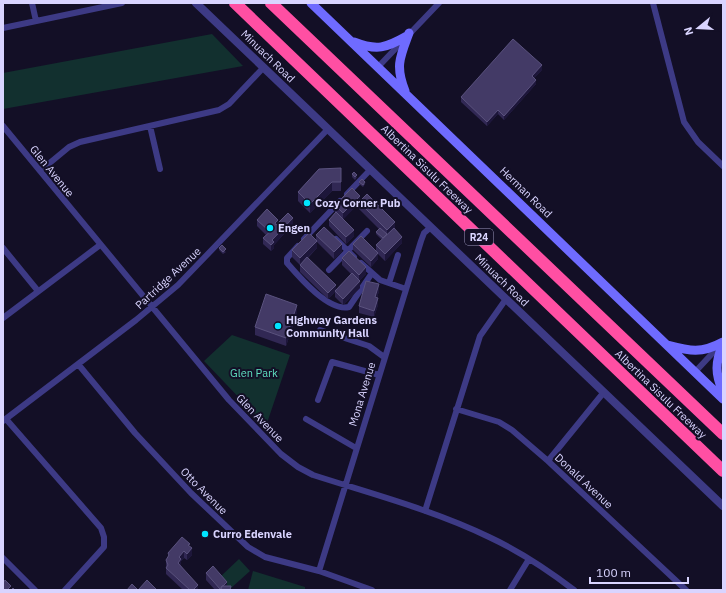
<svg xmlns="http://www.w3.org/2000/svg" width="726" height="593" viewBox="0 0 726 593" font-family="'IBM Plex Sans',sans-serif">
<rect width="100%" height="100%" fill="#130f26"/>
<path fill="#12302f" d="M212,34L243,66L3,109V73Z
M232,335L290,355L266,426L204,361Z
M239,559L250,571L230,589L220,577Z
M253,571L305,587V590H248Z"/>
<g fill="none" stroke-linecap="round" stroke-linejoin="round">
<path stroke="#3d3a85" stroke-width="6" d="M32,3L36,21
M653,3L684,122L698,142L723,166
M3,28L122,3
M378,67L439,3
M3,126L229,400L281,454L298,467L313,475C372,494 433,510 489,537C519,551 548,570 574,590
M150,126L160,169
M40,171L69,147L80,142L219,110L229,104L264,67
M347,194L371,169
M304,239L340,201
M336,239L354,257
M298,246L287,258V263C300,278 329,312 349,307L372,273
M3,248L38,291
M361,263L380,280L406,289
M329,270L367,231
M389,283L398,255
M3,318L100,245
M320,330L369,346L384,357
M78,364L135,433L191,493L248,547L265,557L319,571L372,590
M695,372L721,344
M318,400L332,362L379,375
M456,409L499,422L512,430L548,461L686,590
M6,419L101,528L104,537V547L65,590
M306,419L356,448
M3,421L136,320L178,285L328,129
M548,461L604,392
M425,511L480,336L506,299
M3,558L35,590
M319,571L421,241L424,233L431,227
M510,590L529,559"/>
<path stroke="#3d3a85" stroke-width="8" d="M196,3L723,506"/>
<path stroke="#6f6bff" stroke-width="9" d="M311,3L723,399
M354,42C377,51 386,48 407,36
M405,91C395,66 400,57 409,33
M723,344C715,362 715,374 723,392
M667,345C690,351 701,354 723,342"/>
<path stroke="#ff4fa3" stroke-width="12" d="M235,3L723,471
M271,3L723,434"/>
</g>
<path fill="#312854" d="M542,70L534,78L536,84L504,120L498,114L487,126L461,102V97Z
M319,169L341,182V191H332L310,213L298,201V192Z
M352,174L357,177L355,180L352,177Z
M359,182L365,184L363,187L359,184Z
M360,202L395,228L394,229L402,243L385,261L378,254V259L371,267L353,250V244L376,251V245L382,240L376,234V232L379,229L359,209V203L343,219L354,236L346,244L329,226V220L336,213L335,212V205Z
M257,220L278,223L293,224L274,245V248L271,251L263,244V238L266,235L257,226Z
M316,235L342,251L334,259L317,242V248L308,258L336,290L351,274L342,265V258L366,274L359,281L360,288L343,305L335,297V292L328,299L300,272V265L292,257V250L316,240Z
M219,248L226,252L223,254L219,250Z
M379,291L377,298L378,305L374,317L359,313V306Z
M297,314L286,346L255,335V327Z
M190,547L192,555L187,560L184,558L181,561V566L198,590H183L166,574V560L168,557V553Z
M206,573L227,586L231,590H215L206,580Z"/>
<path fill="#1d163a" d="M542,65V70L532,80V76Z
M536,80V84L504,120V116Z
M498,110V114L487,126V122Z
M332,182V191L310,213V204Z
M360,196V202L343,220V213Z
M293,218V224L274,245V248L271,251V245L272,240Z
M278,220V226L275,223Z
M395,222V228L387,236V230Z
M271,227V234L268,237V230Z
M354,230V236L346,244V237Z
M402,237V243L385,261V254Z
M317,241V248L300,265V258Z
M342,244V251L334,259V252Z
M378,253V259L371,267V261Z
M366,267V274L359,281V275Z
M360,281V288L343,305V299Z
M379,284V291L375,304V297Z
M336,285V291H335V292L328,299V293Z
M378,298V305L374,317V311Z
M297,305V314L286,346V338Z
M192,548V555L187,560V554Z
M184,551V558L181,561V566L178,569L179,557Z
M227,582V588L226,590H220V589Z
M198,585V590H193Z"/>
<path fill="#433a66" stroke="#5a527e" d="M513,39L542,65L532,76L536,80L504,116L498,110L487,122L461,97Z
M341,168V182H332L310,204L298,192L319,169Z
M354,172L357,175L355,177L352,174Z
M362,179L365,182L363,185L359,182Z
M352,188L360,196L343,213L335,205Z
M367,194L395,222L387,230L359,202Z
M267,209L278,220L275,223L276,225L288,213L293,218L272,240L274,242L271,245L263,238L273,229L271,227L268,230L257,220Z
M336,212L354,230L346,237L329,220Z
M324,227L342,244L334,252L316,235Z
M380,228L387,234L383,238L376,232Z
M394,228L402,237L385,254L376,245Z
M309,233L317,241L300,258L292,250Z
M361,236L378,253L371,261L353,244Z
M222,245L226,249L223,252L219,248Z
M349,251L366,267L359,275L342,258Z
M307,257L336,285L328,293L300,265Z
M352,273L360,281L343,299L335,291Z
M366,281L379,284L375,297L378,298L374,311L359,306Z
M266,294L297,305L286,338L255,327Z
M182,537L190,544L188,545L192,548L187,554L184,551L179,557L181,559L178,563L198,585L193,590H190L166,568L168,565L166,560L169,555L168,553Z
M213,566L227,582L223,586H222L220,589L206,573Z
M5,580L11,586L7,590H3V583Z
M147,580L157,590H140L139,589Z
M132,584L138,590H127Z
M222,586H231L230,590H221Z
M13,588L15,590H11Z"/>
<g fill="#00e5ff" stroke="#130f26" stroke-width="1.5">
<circle cx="307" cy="203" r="4"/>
<circle cx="270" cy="228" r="4"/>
<circle cx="278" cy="326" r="4"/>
<circle cx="205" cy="534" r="4"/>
</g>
<g text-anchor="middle" stroke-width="4" stroke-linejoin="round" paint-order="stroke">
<rect fill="#130f26" stroke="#9e99be" stroke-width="1" x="465" y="229" width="28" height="16" rx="3"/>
<g font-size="10" font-weight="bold" fill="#d9d4ff">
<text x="479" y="241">R24</text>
</g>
<g font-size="11" fill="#d9d4ff" stroke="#130f26">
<text transform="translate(268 56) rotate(44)" y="4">Minuach Road</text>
<text transform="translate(427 169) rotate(44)" y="4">Albertina Sisulu Freeway</text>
<text transform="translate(52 171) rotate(51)" y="4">Glen Avenue</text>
<text transform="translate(526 192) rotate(44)" y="4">Herman Road</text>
<text transform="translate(168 278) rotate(-43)" y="4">Partridge Avenue</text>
<text transform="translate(502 280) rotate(44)" y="4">Minuach Road</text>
<text transform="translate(362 394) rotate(-73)" y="4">Mona Avenue</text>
<text transform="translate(661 394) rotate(44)" y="4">Albertina Sisulu Freeway</text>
<text transform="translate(260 418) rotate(46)" y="4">Glen Avenue</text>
<text transform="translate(584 481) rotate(43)" y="4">Donald Avenue</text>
<text transform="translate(204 491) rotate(45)" y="4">Otto Avenue</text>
</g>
<g font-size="11" font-weight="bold" fill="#d9d4ff" stroke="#130f26" text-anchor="start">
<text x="315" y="207">Cozy Corner Pub</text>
<text x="278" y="232">Engen</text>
<text x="286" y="324">Highway Gardens<tspan x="286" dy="13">Community Hall</tspan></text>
<text x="213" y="538">Curro Edenvale</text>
</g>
<g font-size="11" fill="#5fe0c0" stroke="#130f26">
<text x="254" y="377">Glen Park</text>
</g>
</g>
<rect width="726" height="593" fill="none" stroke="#d9d4ff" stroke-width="8"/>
<g transform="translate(698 28) rotate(252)" stroke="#130f26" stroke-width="3" paint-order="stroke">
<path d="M0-3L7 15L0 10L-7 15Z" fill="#d9d4ff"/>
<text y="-6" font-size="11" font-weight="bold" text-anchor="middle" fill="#d9d4ff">N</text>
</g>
<path d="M590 577v6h98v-6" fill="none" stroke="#d9d4ff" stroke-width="2"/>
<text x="596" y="577" font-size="12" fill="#d9d4ff" stroke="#130f26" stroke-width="3" paint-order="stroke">100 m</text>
</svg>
